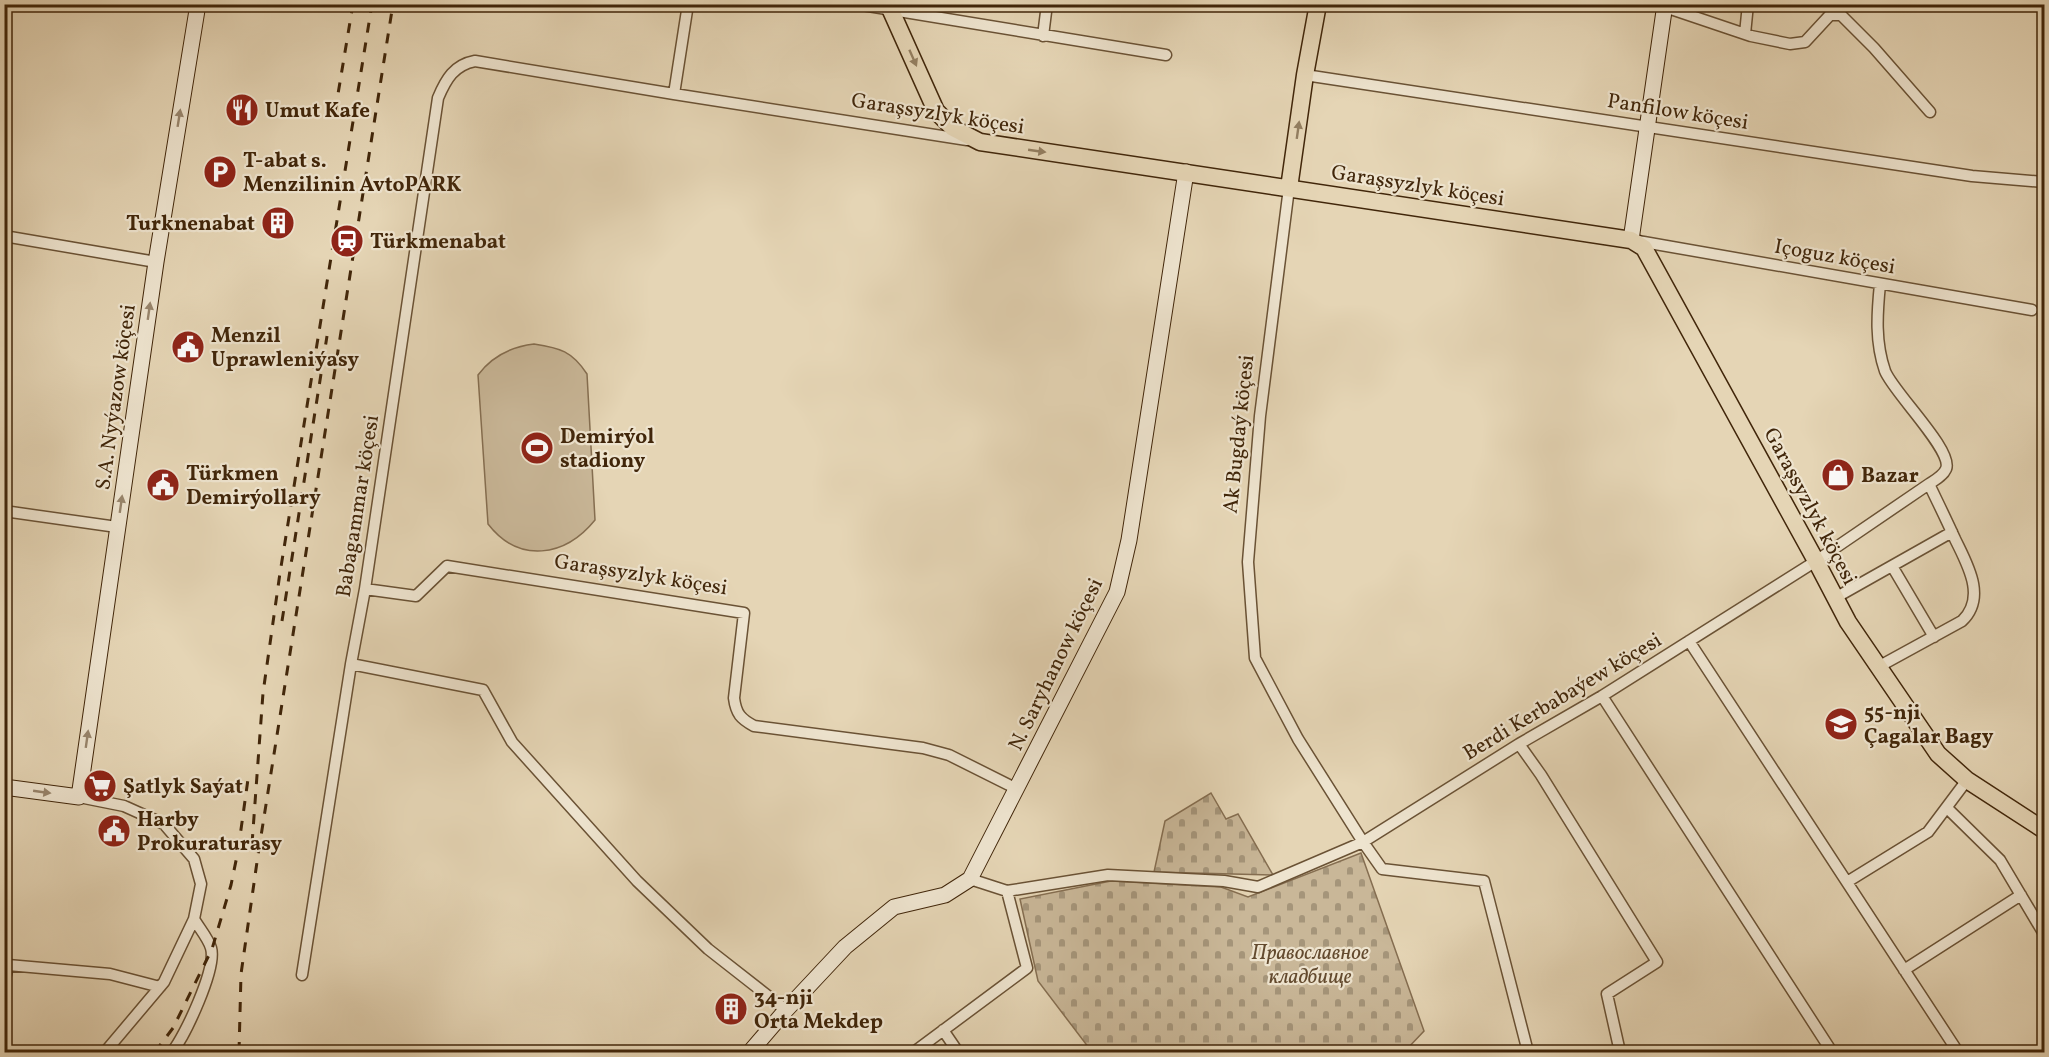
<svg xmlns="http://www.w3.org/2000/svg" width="2049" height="1057" viewBox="0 0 2049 1057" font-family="Vollkorn,serif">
<defs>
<pattern id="cemetery-stones" width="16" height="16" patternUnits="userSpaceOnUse" patternTransform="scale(1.5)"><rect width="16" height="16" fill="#c9b798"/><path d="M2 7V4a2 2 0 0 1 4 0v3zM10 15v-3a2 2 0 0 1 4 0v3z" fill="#a5957a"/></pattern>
</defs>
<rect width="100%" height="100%" fill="#e5d5b5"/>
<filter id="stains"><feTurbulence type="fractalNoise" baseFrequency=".00333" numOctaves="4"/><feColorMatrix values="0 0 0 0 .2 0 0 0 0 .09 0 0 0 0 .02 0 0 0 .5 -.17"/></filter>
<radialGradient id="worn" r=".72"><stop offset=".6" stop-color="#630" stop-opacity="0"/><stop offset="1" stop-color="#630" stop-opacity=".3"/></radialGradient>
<path fill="#c9b798" stroke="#856e51" stroke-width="1.5" d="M534,344C560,348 572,351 587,374L595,520C565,557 519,564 488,524L478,375C492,356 510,347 534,344Z"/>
<path fill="url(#cemetery-stones)" stroke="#856e51" stroke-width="1.5" d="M1211,793L1226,819L1238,814L1273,875L1154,872L1165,821Z
M1361,853L1424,1031L1406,1050L1092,1052L1038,981L1020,899L1111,881L1221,887L1248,897Z"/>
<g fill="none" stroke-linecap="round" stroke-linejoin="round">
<defs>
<path id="street" d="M856,4L1166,55
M1665,7L1751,36L1790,44L1805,42L1830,15H1841L1874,48L1930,112
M1745,34L1748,4
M1043,36L1047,4
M1305,75L1972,176L2044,182
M674,94L688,4
M1289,188L1260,416L1248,562L1255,658L1298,739L1363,842L1382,869L1484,881L1528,1052
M4,236L156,262
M1638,241L2032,310
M4,511L117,527
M1892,566L1934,637
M365,589L416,596L447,566L744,613L734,698C736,714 741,719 754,726L923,748L949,755L1017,789
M1835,598L1952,532
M1689,641L1958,1052
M351,664L483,690L512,742L637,881L708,949L786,1010
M1878,667L1962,621C1987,597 1967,564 1955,539C1947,521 1938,503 1929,484
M1602,696L1832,1052
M1519,744L1541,775L1657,962L1607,994L1620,1052
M79,797L124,806L164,824L194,859L201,884L194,919L164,982L105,1052
M1947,808L2000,860L2044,934
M970,879L1007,891L1108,875L1224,881L1258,887L1363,842L1519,744L1602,696L1816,561L1929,484C1935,480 1943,476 1946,469C1954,451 1893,392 1885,371C1875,342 1877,314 1880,284
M1847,882L1928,832L1967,780
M1904,970L2021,895
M302,975L351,664L365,589L438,98C446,79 454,65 475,61L674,94L967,140
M4,984L8,965L110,974L160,987
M943,1030L958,1052
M172,1052C185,1036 217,968 211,948C208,938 199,928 194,919
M914,1052L1027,968L1007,891
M2040,1052L2044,1049"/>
<path id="secondary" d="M1631,240L1665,4
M4,787L79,797L156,262L198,4
M750,1052L786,1010L845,947L894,907L945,895L970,879L1117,592L1129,540L1186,172"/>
<path id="primary" d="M888,4L936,111L953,128L980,142L1631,240L1644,248L1816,561L1848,622L1938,754L1967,780L2044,830
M1289,188L1305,75L1318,4"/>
</defs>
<use href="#street" stroke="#6a5235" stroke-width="13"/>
<use href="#secondary" stroke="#41260a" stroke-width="17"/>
<use href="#primary" stroke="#41260a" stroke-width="19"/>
<use href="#street" stroke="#eee4cf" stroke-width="10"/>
<use href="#secondary" stroke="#eee4cf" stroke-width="15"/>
<use href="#primary" stroke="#e5d5b5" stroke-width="16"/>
<path stroke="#41260a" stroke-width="3" stroke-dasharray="10 10" stroke-linecap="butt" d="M335,112L353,4
M282,621L327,336
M252,844L263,693L280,573L372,4
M155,1052L173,1028L212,949L231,885L238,851L249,772
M239,1052L241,974L258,855L393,4"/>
</g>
<defs><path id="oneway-solid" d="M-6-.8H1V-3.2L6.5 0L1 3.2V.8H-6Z" transform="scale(1.5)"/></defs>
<g fill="#937e60">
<use href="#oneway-solid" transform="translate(913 58) rotate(66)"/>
<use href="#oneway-solid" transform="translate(1298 130) rotate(-82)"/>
<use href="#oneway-solid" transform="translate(1037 151) rotate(8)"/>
</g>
<g fill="#98856c">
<use href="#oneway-solid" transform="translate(179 118) rotate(-81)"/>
<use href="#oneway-solid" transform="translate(149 311) rotate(-82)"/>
<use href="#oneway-solid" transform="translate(121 504) rotate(-82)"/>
<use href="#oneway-solid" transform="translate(87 739) rotate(-82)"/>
<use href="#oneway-solid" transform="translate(42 792) rotate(8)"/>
</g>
<defs>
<symbol id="restaurant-disc" viewBox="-11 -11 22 22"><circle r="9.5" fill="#8f2418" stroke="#eee4cf"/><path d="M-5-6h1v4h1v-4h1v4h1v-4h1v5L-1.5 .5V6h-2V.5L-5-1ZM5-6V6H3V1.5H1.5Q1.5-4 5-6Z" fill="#fff"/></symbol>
<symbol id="parking-disc" viewBox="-11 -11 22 22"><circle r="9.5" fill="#8f2418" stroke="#eee4cf"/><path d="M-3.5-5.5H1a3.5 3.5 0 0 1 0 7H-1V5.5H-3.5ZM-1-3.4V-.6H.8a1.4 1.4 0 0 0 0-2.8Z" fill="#fff"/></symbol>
<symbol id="building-disc" viewBox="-11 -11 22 22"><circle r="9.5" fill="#8f2418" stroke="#eee4cf"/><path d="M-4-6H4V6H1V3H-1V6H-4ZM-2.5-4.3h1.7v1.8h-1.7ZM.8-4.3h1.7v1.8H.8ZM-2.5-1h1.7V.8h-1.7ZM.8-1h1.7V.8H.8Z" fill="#fff"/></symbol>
<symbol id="station-disc" viewBox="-11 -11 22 22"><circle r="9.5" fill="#8f2418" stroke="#eee4cf"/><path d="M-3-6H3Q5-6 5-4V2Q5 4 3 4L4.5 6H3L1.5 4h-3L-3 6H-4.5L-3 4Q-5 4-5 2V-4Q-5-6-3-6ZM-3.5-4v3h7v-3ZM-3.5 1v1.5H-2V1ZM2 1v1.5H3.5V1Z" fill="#fff"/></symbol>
<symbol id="civic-disc" viewBox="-11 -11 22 22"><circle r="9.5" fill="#8f2418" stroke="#eee4cf"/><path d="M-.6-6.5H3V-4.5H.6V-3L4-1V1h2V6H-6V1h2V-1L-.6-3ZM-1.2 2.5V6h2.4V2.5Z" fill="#fff"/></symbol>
<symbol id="stadium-disc" viewBox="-11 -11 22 22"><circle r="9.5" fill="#8f2418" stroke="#eee4cf"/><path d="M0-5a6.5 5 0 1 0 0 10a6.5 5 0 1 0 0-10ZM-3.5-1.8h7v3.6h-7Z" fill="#fff"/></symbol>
<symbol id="shop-disc" viewBox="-11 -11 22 22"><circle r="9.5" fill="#8f2418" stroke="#eee4cf"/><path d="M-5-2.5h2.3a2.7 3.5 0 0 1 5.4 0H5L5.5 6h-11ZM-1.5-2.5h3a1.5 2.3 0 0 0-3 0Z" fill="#fff"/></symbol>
<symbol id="school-disc" viewBox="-11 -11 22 22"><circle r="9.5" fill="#8f2418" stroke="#eee4cf"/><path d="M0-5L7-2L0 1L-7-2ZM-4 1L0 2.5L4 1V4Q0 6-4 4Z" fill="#fff"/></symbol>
<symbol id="supermarket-disc" viewBox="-11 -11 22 22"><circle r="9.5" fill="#8f2418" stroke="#eee4cf"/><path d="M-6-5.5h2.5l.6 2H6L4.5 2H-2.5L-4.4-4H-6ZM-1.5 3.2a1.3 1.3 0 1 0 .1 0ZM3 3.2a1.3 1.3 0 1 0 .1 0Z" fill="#fff"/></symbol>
</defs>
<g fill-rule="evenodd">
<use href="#restaurant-disc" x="223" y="91" width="38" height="38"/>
<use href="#parking-disc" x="201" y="153" width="38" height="38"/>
<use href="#building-disc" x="259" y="204" width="38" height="38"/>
<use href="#station-disc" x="328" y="222" width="38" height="38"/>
<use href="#civic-disc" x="169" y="328" width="38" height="38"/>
<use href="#stadium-disc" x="518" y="429" width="38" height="38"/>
<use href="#shop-disc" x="1819" y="456" width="38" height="38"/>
<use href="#civic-disc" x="144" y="466" width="38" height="38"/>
<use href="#school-disc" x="1822" y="705" width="38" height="38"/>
<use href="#supermarket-disc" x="81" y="767" width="38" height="38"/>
<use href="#civic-disc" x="95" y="812" width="38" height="38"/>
<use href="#building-disc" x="712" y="990" width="38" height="38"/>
</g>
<g text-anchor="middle" stroke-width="4.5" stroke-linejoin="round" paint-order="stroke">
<g font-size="21" font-weight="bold" fill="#41260a" stroke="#eee4cf" text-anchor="start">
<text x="265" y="117">Umut Kafe</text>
<text x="243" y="167">T-abat s.<tspan x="243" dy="24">Menzilinin AvtoPARK</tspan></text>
<text x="255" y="230" text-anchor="end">Turknenabat</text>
<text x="370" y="248">Türkmenabat</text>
<text x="211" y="342">Menzil<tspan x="211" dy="24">Uprawleniýasy</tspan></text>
<text x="560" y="443">Demirýol<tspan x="560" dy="24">stadiony</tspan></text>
<text x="186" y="480">Türkmen<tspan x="186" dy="24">Demirýollary</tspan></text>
<text x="1861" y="482">Bazar</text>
<text x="1864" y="719">55-nji<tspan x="1864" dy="24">Çagalar Bagy</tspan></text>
<text x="123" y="793">Şatlyk Saýat</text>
<text x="137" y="826">Harby<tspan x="137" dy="24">Prokuraturasy</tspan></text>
<text x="754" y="1004">34-nji<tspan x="754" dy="24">Orta Mekdep</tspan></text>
</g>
<g font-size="21" fill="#41260a" stroke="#eee4cf">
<text transform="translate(1678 111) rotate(9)" y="7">Panfilow köçesi</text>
<text transform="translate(938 113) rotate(9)" y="7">Garaşsyzlyk köçesi</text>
<text transform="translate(1418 185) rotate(9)" y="7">Garaşsyzlyk köçesi</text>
<text transform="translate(1835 256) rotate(10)" y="7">Içoguz köçesi</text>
<text transform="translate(115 397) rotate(-82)" y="7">S.A. Nyýazow köçesi</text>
<text transform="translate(1238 434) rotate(-84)" y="7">Ak Bugdaý köçesi</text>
<text transform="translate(357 506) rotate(-81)" y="7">Babagammar köçesi</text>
<text transform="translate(1811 506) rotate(62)" y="7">Garaşsyzlyk köçesi</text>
<text transform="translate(641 574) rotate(9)" y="7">Garaşsyzlyk köçesi</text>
<text transform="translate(1055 664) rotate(-64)" y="7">N. Saryhanow köçesi</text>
<text transform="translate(1562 696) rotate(-31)" y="7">Berdi Kerbabaýew köçesi</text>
</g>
<g font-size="21" font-style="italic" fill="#634a2e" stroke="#eee4cf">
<text x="1310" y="959">Православное<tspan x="1310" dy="24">кладбище</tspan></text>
</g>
</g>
<rect width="2049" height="1057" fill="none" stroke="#e5d5b5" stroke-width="24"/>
<rect x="6" y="6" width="2037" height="1045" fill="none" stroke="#41260a" stroke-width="3"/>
<rect x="12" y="12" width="2025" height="1033" fill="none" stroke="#41260a" stroke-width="1.5"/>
<rect width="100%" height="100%" filter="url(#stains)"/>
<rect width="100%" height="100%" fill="url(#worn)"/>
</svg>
